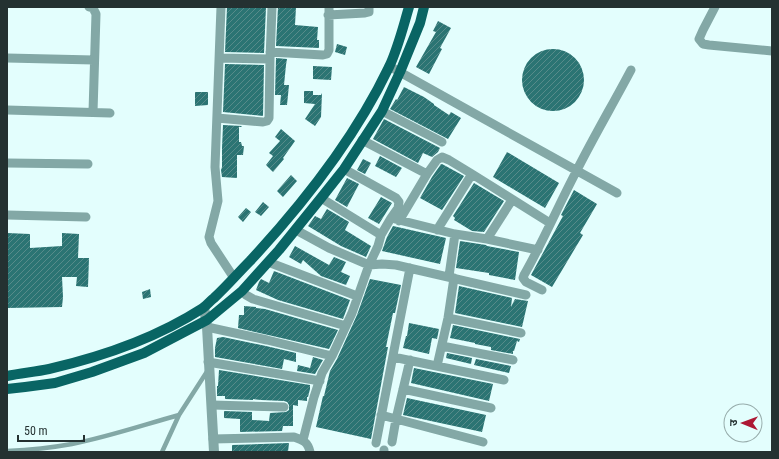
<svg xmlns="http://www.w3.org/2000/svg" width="779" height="459" viewBox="0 0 779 459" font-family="'Roboto Condensed','Noto Sans Devanagari',sans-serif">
<defs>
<pattern id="building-hatch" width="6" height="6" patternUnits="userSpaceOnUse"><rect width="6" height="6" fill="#2b7473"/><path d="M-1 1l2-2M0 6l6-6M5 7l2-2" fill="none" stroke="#578b8a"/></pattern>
</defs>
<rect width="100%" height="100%" fill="#e3fefd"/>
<path fill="url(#building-hatch)" d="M227,7H266L264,53L225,52Z
M278,7H296L295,25L318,27L317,40H319V48L276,46Z
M438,21L451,28L440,48L442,49L429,74L416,67L436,32L433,31Z
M337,44L347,47L345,55L335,52Z
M522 80a31 31 0 1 1 62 0a31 31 0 1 1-62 0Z
M276,58L287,59L286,65L284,85H289L287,105H280L281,95H275Z
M225,64L264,65L263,116L223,112Z
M313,66L332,67L331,80L313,79Z
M404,87L424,97L434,104V105L449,115L451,112L461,118L448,139L390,109L396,99L397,100Z
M304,91H313V95H321L322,93L321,117L315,126L305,119L315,104L304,103Z
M195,92H208V105L195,106Z
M384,119L440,148L438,152L432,157L423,153L418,163L373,139Z
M223,125L242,126L241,127H239V142H241L242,146H244L243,155H237V178L222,177L221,170L222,167V148Z
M281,129L295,141L283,158L284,159L273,172L266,165L273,156L269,153L280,141L275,137Z
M507,152L559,183L545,208L493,177Z
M380,156L402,168L396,177L375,166Z
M363,159L371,163L365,174L357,170Z
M441,164H442L464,176L442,210L420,198L432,177Z
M291,175L297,181L283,197L277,191Z
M347,178L359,184L347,207L335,200Z
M474,183L504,201L484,232L472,231L454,220L455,218L453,216Z
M574,190L597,204L580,233L583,235L552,287L531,275L563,216L561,215Z
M381,197L392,203L379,224L368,218Z
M263,202L269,207L261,216L255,212Z
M246,208L251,212L243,222L238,217Z
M327,209L349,222L345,230L371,246L366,257L341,246L308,226L315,216L321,219Z
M393,226L446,238L440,264L382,251L387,237Z
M7,233L30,234V248L62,246V233L79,234L78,258H89L88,287L76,286L77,277H62L63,297L62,307L7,308Z
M460,241L486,245L487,246L519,252L515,280L489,275V273L456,268Z
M295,246L329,265L334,257L346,262L341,272L350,276L346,285L321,276L303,260L301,264L289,257Z
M274,271L350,300L343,319L278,300L256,290L259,282L261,279L269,283Z
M370,279L401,285L395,313H393L386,347H388L371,439L316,427L323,396H324L330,371L337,359L357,315Z
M459,286L512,298L511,307L515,299L528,301L522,327L455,313Z
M150,289L151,297L143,299L142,292Z
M244,306L256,307V308L265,309L338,330L329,349L238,328L239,315H244Z
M409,323L439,329L437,339L432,338L429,354L403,348L406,336H407Z
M453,325L520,339L519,342L517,341L514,351H513V354L491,350V347L475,344V343L450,338Z
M223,337L266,346L296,353V362L284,359L282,369L215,357V348L217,338Z
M447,353L472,358L471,364L446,358Z
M313,357L323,360L315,374L297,371L298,365L310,368Z
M476,359L511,366L509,373L474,365Z
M414,368L493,384L489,401L411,383Z
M219,370L310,385V389L308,397H307V401L298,400V406L293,405V426H283L282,431L240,432V419L224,418V411L252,412V420L269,421L270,413L286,412L289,410V405L287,402L284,401L261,400L253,399V400L225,399V396H217V386H218Z
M407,398L486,415L482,432L403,415Z
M289,443L288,452H232V445Z"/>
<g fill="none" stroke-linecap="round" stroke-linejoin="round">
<path stroke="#83a8a6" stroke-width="4.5" d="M7,451C29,450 50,448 72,444C108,437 143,425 179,415
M162,452L179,415L208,370"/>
<path stroke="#83a8a6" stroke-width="9" d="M89,7L93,8L96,14L93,112
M221,7L215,167L218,201L209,237L211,243L234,278
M715,7L703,30L699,39L703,44L709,45L772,51
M328,15L365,13L369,12V7
M270,52L323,55L327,54L329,50V7
M7,58L94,60
M220,58L270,59
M389,66L617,193
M7,110L110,113
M382,111L442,142
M217,118L263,122L267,121L269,118L270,59L272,7
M362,140L427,174
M7,163L88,164
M321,198L381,235
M7,215L86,217
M395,219L455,234L487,239L538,250
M399,221L427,174L437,160L442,157L449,160L472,174L550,223
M296,230L329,248L369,265L382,264L396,265L526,295
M437,230L472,174
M487,239L512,200
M268,262L357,296
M449,276L455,234
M542,290L526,282L523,278L524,275C543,242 558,206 576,172C593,138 613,104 631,70
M242,291L246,295L253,299L346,326
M448,318L521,333
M207,327L267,340L332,356
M442,346L513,360
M393,357L504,380
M208,362L320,381
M437,366L448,318L454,278
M403,389L491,408
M212,405L284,407
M381,415L483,442
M213,439L294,437C303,440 308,442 310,452
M303,440L314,397L322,373L332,356L352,313L369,265L378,246L381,235L391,218L398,208L399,202L396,198L344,169
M392,442L396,419L410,360
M376,443L410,268
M384,452V450"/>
<path stroke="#83a8a6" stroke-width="10" d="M204,307L207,327L214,452"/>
<path stroke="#096564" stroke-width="10" d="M7,376C21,373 35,372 49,369C101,357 158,337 203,308C207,305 210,301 214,298C227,286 238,273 250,261C303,204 355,138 389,67C398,48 403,27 409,7
M7,389L25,387L55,383L92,372L144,353L207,320L242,291L279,250L321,198L344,169L382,111L400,72L420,23L424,7"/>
</g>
<rect width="779" height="459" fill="none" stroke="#243131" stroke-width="16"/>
<g transform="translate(743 423) rotate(271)"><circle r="19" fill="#e3fefd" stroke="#97acab"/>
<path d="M0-3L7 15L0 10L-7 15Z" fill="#ad1834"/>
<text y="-6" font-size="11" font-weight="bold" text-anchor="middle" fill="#243131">उ</text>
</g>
<path d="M18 435v6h66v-6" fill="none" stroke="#243131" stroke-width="2"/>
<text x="24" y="435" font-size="12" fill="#243131" stroke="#e3fefd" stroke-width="3" paint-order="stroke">50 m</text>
</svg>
